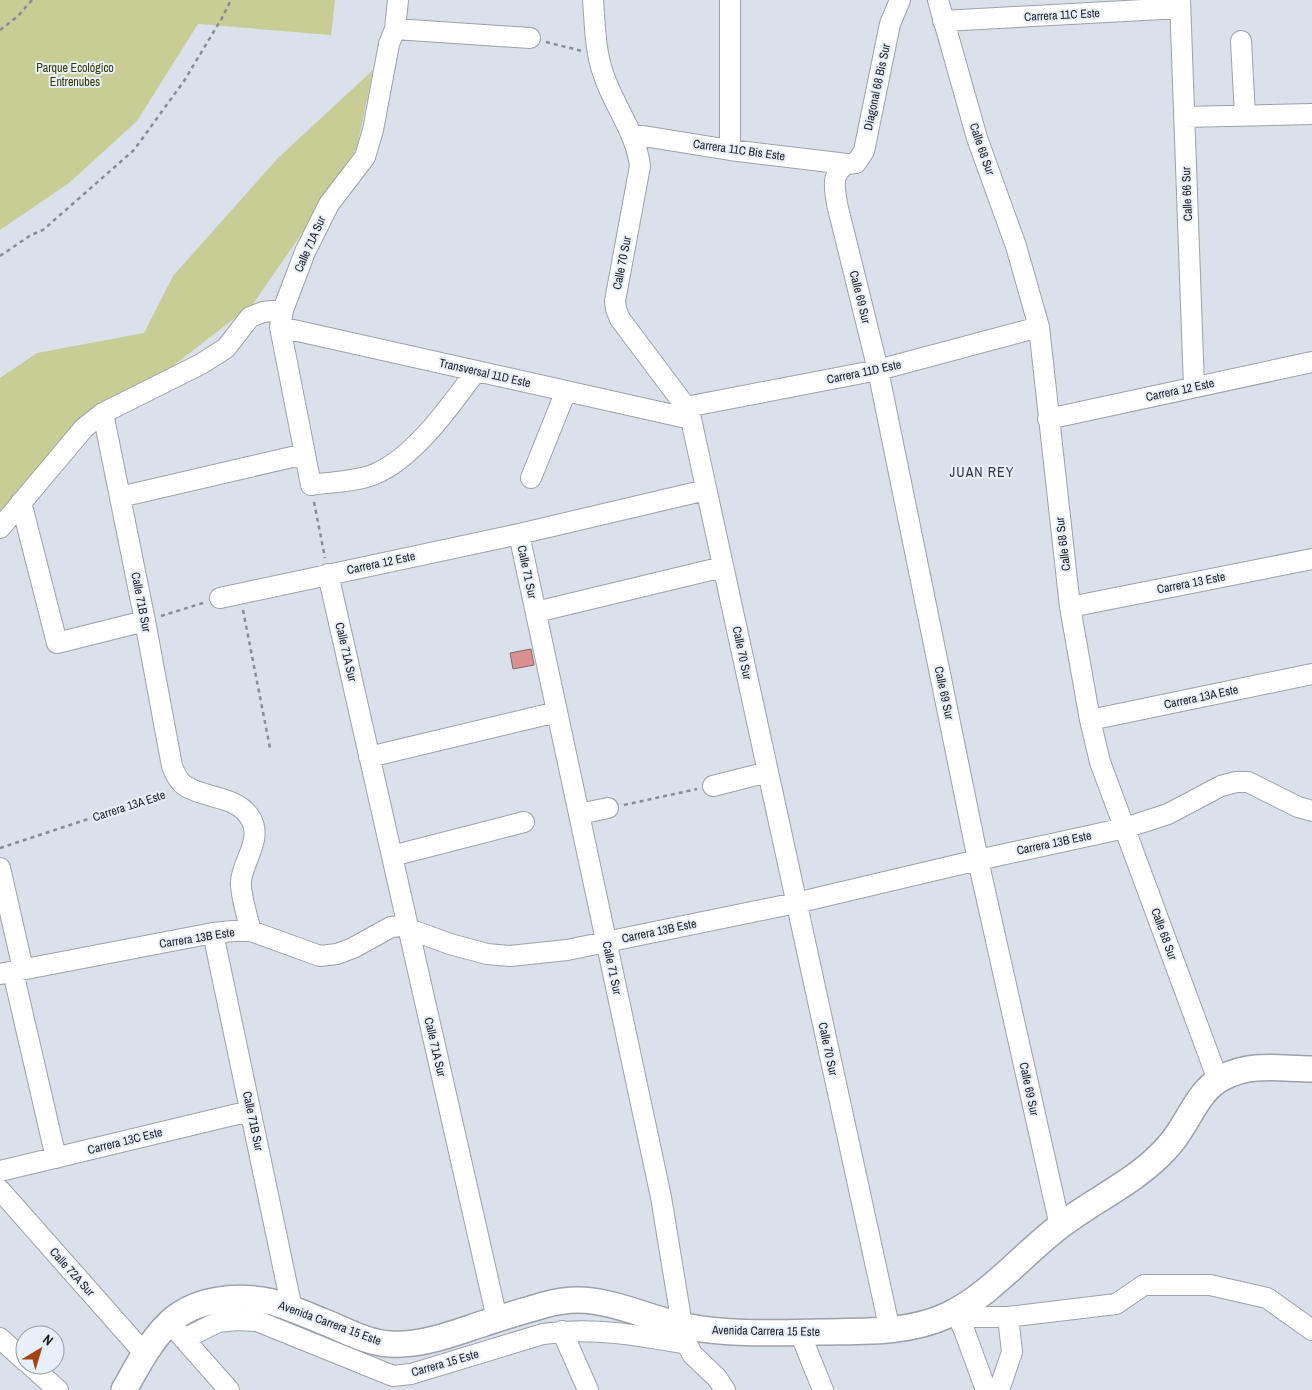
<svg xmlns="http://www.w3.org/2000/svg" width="1312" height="1390" viewBox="0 0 1312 1390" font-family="'Archivo Narrow',sans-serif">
<rect width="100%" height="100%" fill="#dae1eb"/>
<path fill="#c8cc95" d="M0,0H335L331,35L198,24L137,121L69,183L0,230Z
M373,70L357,147L327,197L253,304L169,369L0,511V378L37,353L144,333L173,276L278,158Z"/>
<path fill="#db908d" stroke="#786b6b" d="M531,649L534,665L513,669L510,653Z"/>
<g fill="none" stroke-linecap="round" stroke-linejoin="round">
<defs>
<path id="minor" d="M398,0L395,29L389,44L373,130L365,157L329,204L305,252L283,310L280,327L311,485C331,482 356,482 375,474C415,457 451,405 476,371
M593,0C595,24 595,50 603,73C613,105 636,132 640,166L615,301L616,309L620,319L686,407L691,419L890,1331
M938,0L977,138L1016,246L1039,327L1070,607L1090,720L1100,762L1218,1080
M1180,0L1194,387
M943,21L1180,8
M395,29L530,38
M1241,41L1245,116
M1184,117L1312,114
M631,134L730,150L847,164L856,163L864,151L890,24L900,0
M730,150V0
M847,164C830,174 835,188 837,204L878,370L978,860L1060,1226
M280,327L691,419
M686,407L878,370L1039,327
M103,413L145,621L172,766C175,774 179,783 187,787C208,799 238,796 251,819C263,840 241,864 241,882C240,893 248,920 251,931
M1048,419L1312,362
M531,478L566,391
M120,497L305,454
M21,502L57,643L145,621
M0,528L84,428L103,413L201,364L226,348L250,317L263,312L283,310
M519,534L661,1197L682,1325L687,1344L692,1354L717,1378L725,1390
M328,574L497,1319
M220,598L519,534L706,490
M1070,607L1312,559
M536,612L723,567
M1090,720L1312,674
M369,757L557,712
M713,786L768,772
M579,814L608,808
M392,856L524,822
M0,868L23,969
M213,933L292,1309
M13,972L56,1158
M0,974L213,933L233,931H251L320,956L337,954L353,948L391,927L401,926L450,944L487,954L510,956L567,950L796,903L978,860L1125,828L1168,814L1221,786L1236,782H1248L1298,807L1312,811
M0,1171L250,1111
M0,1190L144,1353
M955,1311L964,1330L986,1390
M957,1317H1008L1116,1304L1144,1285H1210L1267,1298L1312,1330
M176,1330L229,1390
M562,1331L588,1390
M800,1333L823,1390
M0,1338L25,1361
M184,1339L218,1322L237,1320L257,1321L393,1376L411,1374L543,1334C592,1327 639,1335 687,1344
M30,1365L58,1390
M999,1390L1012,1352L1008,1317"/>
<path id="major" d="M124,1390C137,1367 149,1343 168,1324C194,1298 238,1294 272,1302C289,1307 305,1314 322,1321C343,1329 367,1343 390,1344C423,1346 454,1333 485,1323C505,1316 524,1311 544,1305C555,1302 566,1300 578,1300C612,1300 651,1319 684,1326C728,1335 774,1333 819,1332C863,1331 907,1334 948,1315C989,1296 1024,1253 1060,1226C1092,1201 1131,1184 1160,1155C1167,1148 1174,1140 1179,1132C1192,1113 1201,1089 1222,1078C1251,1062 1281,1069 1312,1069"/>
</defs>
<use href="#minor" stroke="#9ba2ac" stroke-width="22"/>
<use href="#major" stroke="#9ba2ac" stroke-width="28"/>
<path stroke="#888d94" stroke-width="2.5" stroke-dasharray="4 4" stroke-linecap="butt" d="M0,30L17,17L32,0
M546,42L582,51
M0,256L31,235L43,230L134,150L184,81L222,18L231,0
M314,502L325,558
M243,610L270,748
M161,616L203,603
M624,805L697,789
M0,848L167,793"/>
<use href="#minor" stroke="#fff" stroke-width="20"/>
<use href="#major" stroke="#fff" stroke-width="25"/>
</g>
<g text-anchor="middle" stroke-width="4" stroke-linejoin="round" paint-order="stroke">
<g font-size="12" fill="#1c1f22" stroke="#e7eff9">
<text transform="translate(1062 15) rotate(-3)" y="4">Carrera 11C Este</text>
<text transform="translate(877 87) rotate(-78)" y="4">Diagonal 68 Bis Sur</text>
<text transform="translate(982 149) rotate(71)" y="4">Calle 68 Sur</text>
<text transform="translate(739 150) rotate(8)" y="4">Carrera 11C Bis Este</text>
<text transform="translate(1187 194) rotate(-92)" y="4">Calle 66 Sur</text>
<text transform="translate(310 244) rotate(-66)" y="4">Calle 71A Sur</text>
<text transform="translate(622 263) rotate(-79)" y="4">Calle 70 Sur</text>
<text transform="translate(860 297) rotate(76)" y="4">Calle 69 Sur</text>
<text transform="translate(864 372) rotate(-12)" y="4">Carrera 11D Este</text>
<text transform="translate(485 373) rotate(13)" y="4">Transversal 11D Este</text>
<text transform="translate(1180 390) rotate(-12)" y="4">Carrera 12 Este</text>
<text transform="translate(1063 544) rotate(-97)" y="4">Calle 68 Sur</text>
<text transform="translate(381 563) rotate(-12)" y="4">Carrera 12 Este</text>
<text transform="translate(527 572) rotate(78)" y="4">Calle 71 Sur</text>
<text transform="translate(1191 583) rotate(-11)" y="4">Carrera 13 Este</text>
<text transform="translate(141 602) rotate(79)" y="4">Calle 71B Sur</text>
<text transform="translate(346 652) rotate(77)" y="4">Calle 71A Sur</text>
<text transform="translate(742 653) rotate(78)" y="4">Calle 70 Sur</text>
<text transform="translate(944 693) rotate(78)" y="4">Calle 69 Sur</text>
<text transform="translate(1201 697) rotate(-12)" y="4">Carrera 13A Este</text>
<text transform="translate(129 806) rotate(-18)" y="4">Carrera 13A Este</text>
<text transform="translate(1054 843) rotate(-12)" y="4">Carrera 13B Este</text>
<text transform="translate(659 931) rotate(-12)" y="4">Carrera 13B Este</text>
<text transform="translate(1164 934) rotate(70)" y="4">Calle 68 Sur</text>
<text transform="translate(197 938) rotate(-9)" y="4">Carrera 13B Este</text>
<text transform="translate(612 968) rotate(78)" y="4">Calle 71 Sur</text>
<text transform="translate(435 1047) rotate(77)" y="4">Calle 71A Sur</text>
<text transform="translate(828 1049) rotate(78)" y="4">Calle 70 Sur</text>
<text transform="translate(1029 1089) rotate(78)" y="4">Calle 69 Sur</text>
<text transform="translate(253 1121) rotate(78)" y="4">Calle 71B Sur</text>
<text transform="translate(125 1141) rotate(-14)" y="4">Carrera 13C Este</text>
<text transform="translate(72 1272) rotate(48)" y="4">Calle 72A Sur</text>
<text transform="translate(330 1323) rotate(20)" y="4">Avenida Carrera 15 Este</text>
<text transform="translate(766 1331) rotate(1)" y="4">Avenida Carrera 15 Este</text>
<text transform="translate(445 1363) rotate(-16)" y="4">Carrera 15 Este</text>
</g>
<g font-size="12" fill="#373900" stroke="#e7eff9">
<text x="75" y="72">Parque Ecológico<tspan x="75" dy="14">Entrenubes</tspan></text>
</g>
<g font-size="14" letter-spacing="1" fill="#333941" stroke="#e7eff9">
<text x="982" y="477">JUAN REY</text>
</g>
</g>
<g transform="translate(40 1350) rotate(38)"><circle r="24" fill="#e7eff9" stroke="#969ca3"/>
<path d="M0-4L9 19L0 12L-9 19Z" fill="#a64112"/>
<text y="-8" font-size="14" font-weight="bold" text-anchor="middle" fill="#1c1f22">N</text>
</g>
</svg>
